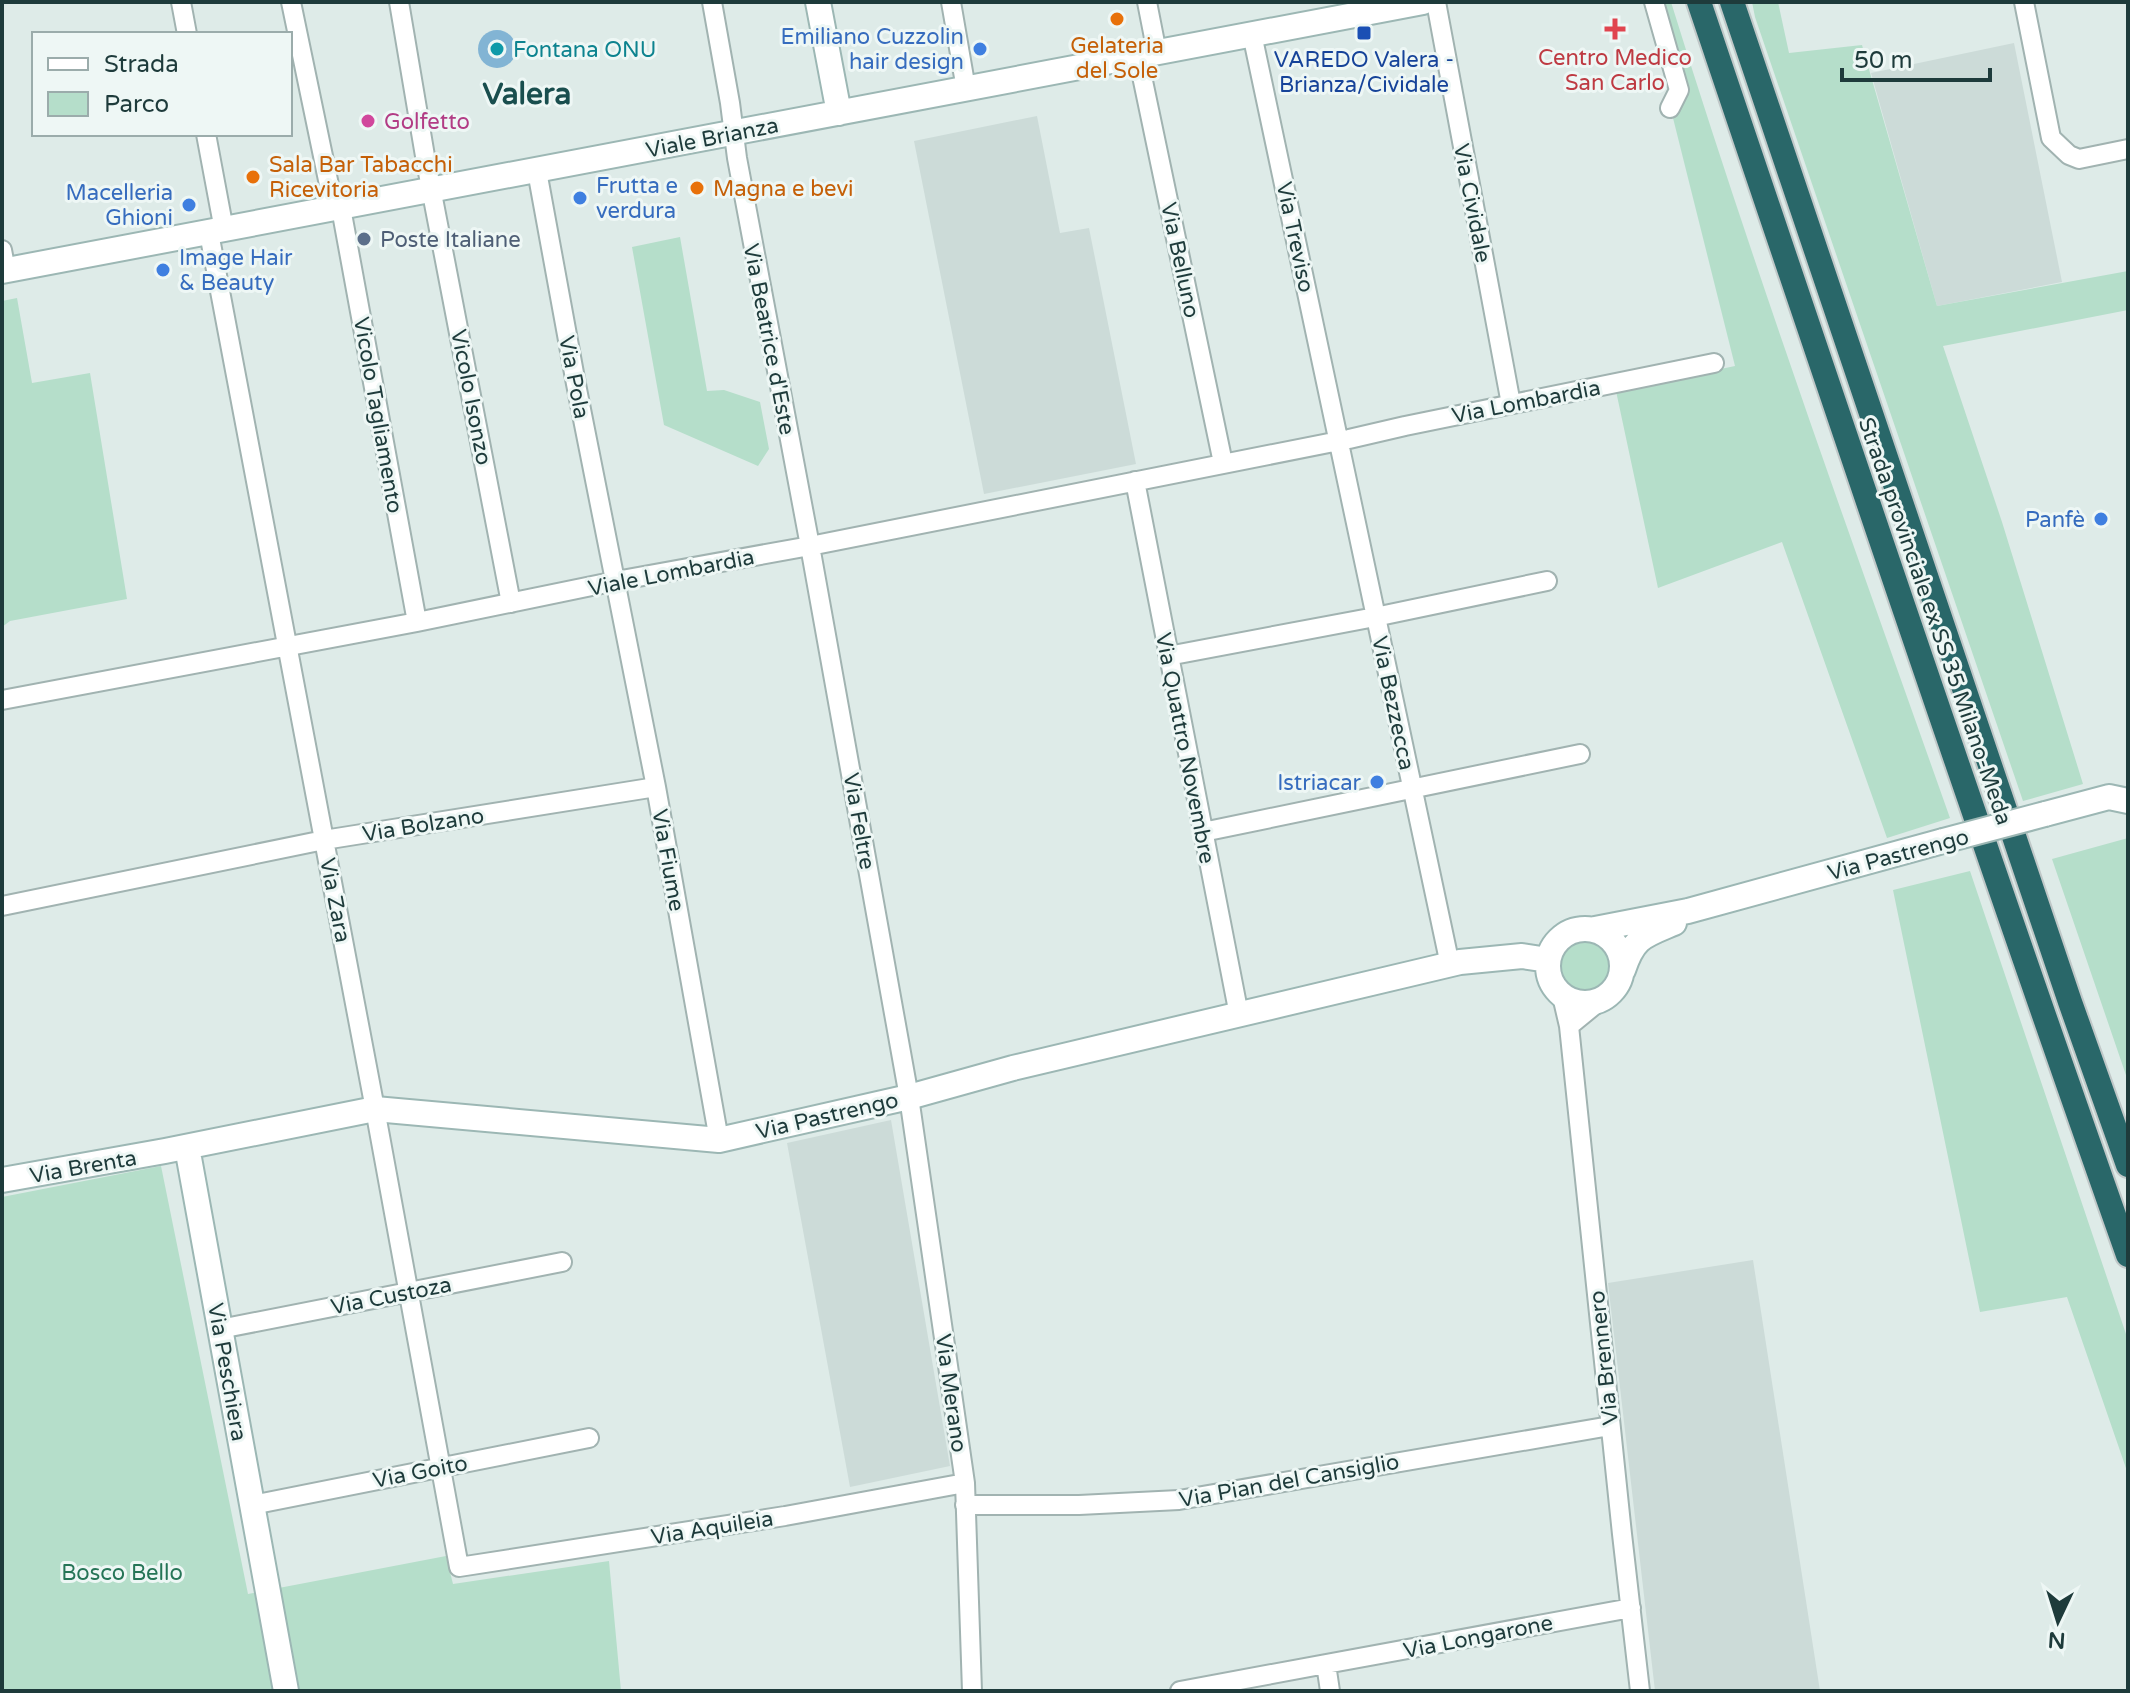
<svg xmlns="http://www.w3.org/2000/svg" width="2130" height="1693" viewBox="0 0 2130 1693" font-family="'Varela Round',sans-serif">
<rect width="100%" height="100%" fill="#deebe8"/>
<path fill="#ccdbd8" d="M2014,43L2062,282L1937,306L1871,73Z
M1037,116L1060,233L1089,228L1136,464L984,494L914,141Z
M891,1120L950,1466L850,1487L787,1143Z
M1753,1260L1820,1691H1655L1608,1283Z"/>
<path fill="#b5deca" d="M1662,2H1671C1756,276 1854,547 1950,818L1887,838L1782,542L1658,588L1616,391L1735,366L1673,118L1689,91Z
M1752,2H1778L1789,53L1862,45L1937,306L2128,271V310L1943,346L2002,522L2083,784L2023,801L1755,17Z
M680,237L707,391L724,390L760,402L769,449L758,466L664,425L632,247Z
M17,298L32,383L90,373L127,599L10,621L2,627V301Z
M2128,838V1081L2052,859Z
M1970,871L2128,1340V1474L2067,1297L1980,1312L1893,890Z
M1559 967a25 25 0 1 1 50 0a25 25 0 1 1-50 0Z
M161,1166L248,1594L446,1556L453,1584L609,1561L621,1691H2V1197Z"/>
<path fill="#82b4d4" d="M478 49a19 19 0 1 1 38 0a19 19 0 1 1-38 0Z"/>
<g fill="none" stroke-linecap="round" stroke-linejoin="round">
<defs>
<path id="street" d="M181,2L187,34
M291,2L334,209
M399,2L426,162L511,603
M712,2L730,103L737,158L810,546L909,1097L965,1483L972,1691
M951,2L966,89
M1147,2L1157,53
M1436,2L1511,404
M1654,2L1679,90L1670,108
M2024,2L2051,138L2069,155L2079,159L2128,149
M1252,34L1450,965
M1138,57L1223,463
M206,134L224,230
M537,171L576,384L656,787L719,1140
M341,208L417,622
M209,233L375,1109L459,1567L785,1516L965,1483
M2,250L6,271
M1135,481L1239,1015
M1168,656L1375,617L1547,581
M2,700L417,622L616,581L810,546L1349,439L1405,426L1714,363
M1203,832L1580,754
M2,906L324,840L656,787
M1562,996L1569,1026L1622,1534L1640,1691
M1569,1026L1602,999
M220,1329L562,1262
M252,1505L589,1438
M965,1505H1079L1179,1500L1610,1426
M1180,1691L1326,1664
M1330,1691L1326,1664L1631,1608"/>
<path id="secondary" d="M818,2L839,113
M2,271L1423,2
M2045,814L2109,797L2128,801
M1548 966a37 37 0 1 1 74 0a37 37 0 1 1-74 0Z
M1595,929L1688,911L1943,841
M1623,970C1634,937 1643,936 1674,923
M187,1147L286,1691
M2,1180L165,1151L375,1109L719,1140L909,1097L1013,1068L1460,962L1522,956L1548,960"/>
<path id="highway" d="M1699,2C1840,420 1981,839 2128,1255
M1732,2L2070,1002L2128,1165"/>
</defs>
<use href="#street" stroke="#a1b3b1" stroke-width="22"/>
<use href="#secondary" stroke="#9cb7b4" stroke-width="28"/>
<use href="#highway" stroke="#c0c8c8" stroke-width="28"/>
<use href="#street" stroke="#fff" stroke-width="18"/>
<use href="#secondary" stroke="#fff" stroke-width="24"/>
<use href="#highway" stroke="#296769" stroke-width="24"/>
<defs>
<path id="secondary-bridge" d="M1943,841L2045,814"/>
</defs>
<use href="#secondary-bridge" stroke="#9cb7b4" stroke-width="28" stroke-linecap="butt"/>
<use href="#secondary-bridge" stroke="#fff" stroke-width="24"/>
</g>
<g fill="#e8710a" stroke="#eef7f5" stroke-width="3">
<circle cx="1117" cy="19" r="8"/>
<circle cx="253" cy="177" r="8"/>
<circle cx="697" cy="188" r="8"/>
</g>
<path fill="#e0444e" stroke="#eef7f5" stroke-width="3" d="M1611 17h8v8h8v8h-8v8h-8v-8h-8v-8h8z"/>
<rect fill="#1a4fb4" stroke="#eef7f5" stroke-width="3" x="1356" y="25" width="16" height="16" rx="4"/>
<circle fill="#0f9aa8" stroke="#eef7f5" stroke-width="3" cx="497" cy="49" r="8"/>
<g fill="#3f7fe0" stroke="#eef7f5" stroke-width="3">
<circle cx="980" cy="49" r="8"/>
<circle cx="580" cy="198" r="8"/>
<circle cx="189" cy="205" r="8"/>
<circle cx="163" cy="270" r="8"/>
<circle cx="2101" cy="519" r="8"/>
<circle cx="1377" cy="782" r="8"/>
</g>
<circle fill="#d1479c" stroke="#eef7f5" stroke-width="3" cx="368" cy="121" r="8"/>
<circle fill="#5c6f8a" stroke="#eef7f5" stroke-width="3" cx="364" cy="239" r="8"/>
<g text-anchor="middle" stroke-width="6" stroke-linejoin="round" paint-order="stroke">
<g font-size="22" fill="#366cbe" stroke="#eef7f5" text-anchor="end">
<text x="964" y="44">Emiliano Cuzzolin<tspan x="964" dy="25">hair design</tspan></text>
<text x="596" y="193" text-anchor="start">Frutta e<tspan x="596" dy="25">verdura</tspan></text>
<text x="173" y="200">Macelleria<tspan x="173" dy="25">Ghioni</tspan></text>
<text x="179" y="265" text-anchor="start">Image Hair<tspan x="179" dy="25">&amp; Beauty</tspan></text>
<text x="2085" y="527">Panfè</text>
<text x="1361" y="790">Istriacar</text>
</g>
<g font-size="22" fill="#c56008" stroke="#eef7f5" text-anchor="start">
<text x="1117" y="53" text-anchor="middle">Gelateria<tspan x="1117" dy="25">del Sole</tspan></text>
<text x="269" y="172">Sala Bar Tabacchi<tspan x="269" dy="25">Ricevitoria</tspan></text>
<text x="713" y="196">Magna e bevi</text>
</g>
<g font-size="22" fill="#0d838f" stroke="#eef7f5" text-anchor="start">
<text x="513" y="57">Fontana ONU</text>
</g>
<g font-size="22" fill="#be3a42" stroke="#eef7f5">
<text x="1615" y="65">Centro Medico<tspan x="1615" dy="25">San Carlo</tspan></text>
</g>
<g font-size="22" fill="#164399" stroke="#eef7f5">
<text x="1364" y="67">VAREDO Valera -<tspan x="1364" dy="25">Brianza/Cividale</tspan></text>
</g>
<g font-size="22" fill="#b23c85" stroke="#eef7f5" text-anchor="start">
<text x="384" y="129">Golfetto</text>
</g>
<g font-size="22" fill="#1e3b3b" stroke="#eef7f5">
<text transform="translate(712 137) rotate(-11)" y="8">Viale Brianza</text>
<text transform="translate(1473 203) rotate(79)" y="8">Via Cividale</text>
<text transform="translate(1296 237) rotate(78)" y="8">Via Treviso</text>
<text transform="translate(1181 260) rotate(78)" y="8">Via Belluno</text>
<text transform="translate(770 339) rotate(79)" y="8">Via Beatrice d'Este</text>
<text transform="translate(575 377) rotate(79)" y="8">Via Pola</text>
<text transform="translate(472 397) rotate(79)" y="8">Vicolo Isonzo</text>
<text transform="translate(1526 401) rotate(-11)" y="8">Via Lombardia</text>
<text transform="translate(379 415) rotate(80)" y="8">Vicolo Tagliamento</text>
<text transform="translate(671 572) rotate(-11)" y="8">Viale Lombardia</text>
<text transform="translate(1936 621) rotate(71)" y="8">Strada provinciale ex SS 35 Milano-Meda</text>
<text transform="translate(1394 703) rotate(78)" y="8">Via Bezzecca</text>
<text transform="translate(1186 748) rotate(79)" y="8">Via Quattro Novembre</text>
<text transform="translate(860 821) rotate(80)" y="8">Via Feltre</text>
<text transform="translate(423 824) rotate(-9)" y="8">Via Bolzano</text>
<text transform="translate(1898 854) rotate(-15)" y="8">Via Pastrengo</text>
<text transform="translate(669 860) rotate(80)" y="8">Via Fiume</text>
<text transform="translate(336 900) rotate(79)" y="8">Via Zara</text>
<text transform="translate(827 1115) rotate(-13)" y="8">Via Pastrengo</text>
<text transform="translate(83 1166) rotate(-10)" y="8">Via Brenta</text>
<text transform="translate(391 1295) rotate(-11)" y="8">Via Custoza</text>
<text transform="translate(1603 1358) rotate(-96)" y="8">Via Brennero</text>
<text transform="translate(228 1372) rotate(80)" y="8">Via Peschiera</text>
<text transform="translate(952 1393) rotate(82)" y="8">Via Merano</text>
<text transform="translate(420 1471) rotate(-11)" y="8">Via Goito</text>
<text transform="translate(1289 1480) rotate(-10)" y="8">Via Pian del Cansiglio</text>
<text transform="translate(712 1527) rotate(-9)" y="8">Via Aquileia</text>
<text transform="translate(1478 1636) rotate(-11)" y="8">Via Longarone</text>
</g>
<g font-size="22" fill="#4e5e75" stroke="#eef7f5" text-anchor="start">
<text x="380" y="247">Poste Italiane</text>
</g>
<g font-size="22" fill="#267557" stroke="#eef7f5">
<text x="122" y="1580">Bosco Bello</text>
</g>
<g font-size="30" font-weight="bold" fill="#194e4e" stroke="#eef7f5">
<text x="527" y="104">Valera</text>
</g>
</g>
<rect width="2130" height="1693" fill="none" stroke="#1e3b3b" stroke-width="8"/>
<rect x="32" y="32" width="260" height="104" fill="#eef7f5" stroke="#9bacab" stroke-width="2"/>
<rect x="48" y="58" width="40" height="12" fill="#ffffff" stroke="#9bacab" stroke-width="2"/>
<text x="104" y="72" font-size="24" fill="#1e3b3b">Strada</text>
<rect x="48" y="92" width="40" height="24" fill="#b5deca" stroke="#9bacab" stroke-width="2"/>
<text x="104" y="112" font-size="24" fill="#1e3b3b">Parco</text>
<g transform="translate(2058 1621) rotate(184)" stroke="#eef7f5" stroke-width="6" paint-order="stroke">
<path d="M0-6L14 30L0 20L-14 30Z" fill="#1e3b3b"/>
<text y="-12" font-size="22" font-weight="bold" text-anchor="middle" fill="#1e3b3b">N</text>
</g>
<path d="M1842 68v12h148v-12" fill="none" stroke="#1e3b3b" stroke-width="4"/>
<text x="1854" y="68" font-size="24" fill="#1e3b3b" stroke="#eef7f5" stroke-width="6" paint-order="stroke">50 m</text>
</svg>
